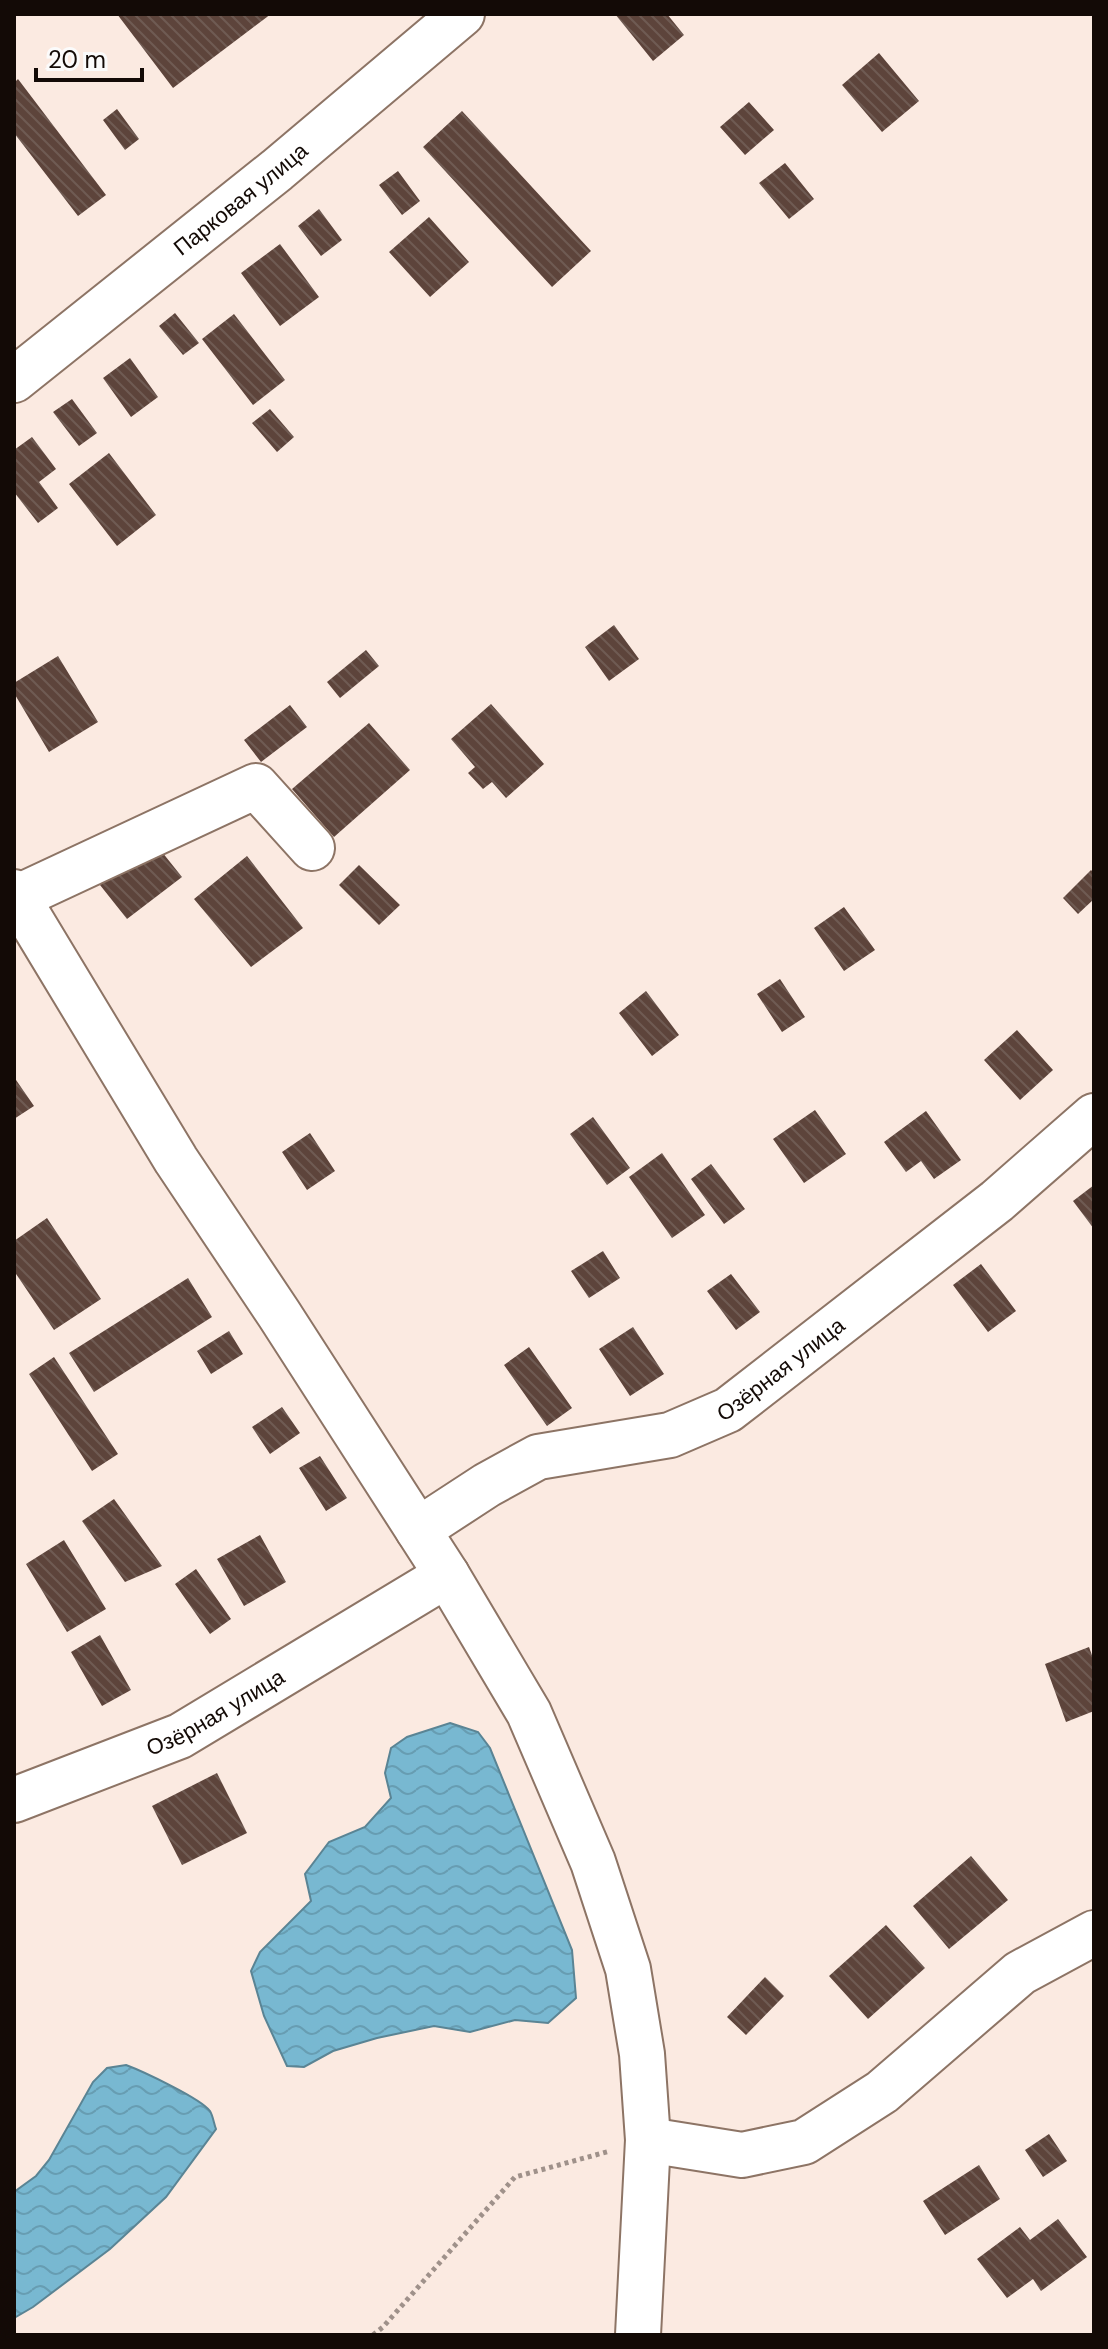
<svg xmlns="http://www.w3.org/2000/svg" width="1108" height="2349" viewBox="0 0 1108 2349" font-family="'DM Sans',sans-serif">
<defs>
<pattern id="water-waves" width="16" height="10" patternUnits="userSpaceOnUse" patternTransform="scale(2)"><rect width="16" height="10" fill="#78b8d1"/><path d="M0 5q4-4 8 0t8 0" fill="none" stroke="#679db2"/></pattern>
<pattern id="building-back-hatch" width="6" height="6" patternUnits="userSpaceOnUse" patternTransform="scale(2)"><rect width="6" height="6" fill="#5d443b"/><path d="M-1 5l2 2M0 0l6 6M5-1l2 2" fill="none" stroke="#6f5b53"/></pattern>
</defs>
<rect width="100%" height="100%" fill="#fbeae1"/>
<path fill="url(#water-waves)" stroke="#5a8494" stroke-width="2" d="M450,1723L478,1732L490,1748L572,1950L576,1998L548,2023L515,2020L470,2032L434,2026L377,2038L333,2051L304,2067L287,2066L264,2016L251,1971L260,1952L311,1901L305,1874L329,1842L365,1827L391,1798L385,1773L391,1748L407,1737Z
M126,2065C142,2071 200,2098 210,2111C213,2116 214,2124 216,2129L166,2197L110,2249L33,2307L14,2318V2192L36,2176L49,2160L93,2082L107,2068Z"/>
<path fill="url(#building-back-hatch)" d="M117,14H271L173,88Z
M615,14H667L684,35L653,61Z
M879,53L919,101L882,132L842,85Z
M18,79L106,195L78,216L14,133V83Z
M749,102L774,130L745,155L720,127Z
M117,109L139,139L125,150L103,120Z
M462,111L591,251L552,287L423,147Z
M785,163L814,199L789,219L759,183Z
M398,171L420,201L402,215L379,185Z
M319,209L342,240L321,256L298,226Z
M429,217L469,262L430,297L389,252Z
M280,244L319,297L280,326L241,273Z
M175,313L199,343L183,355L159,326Z
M234,314L285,380L253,405L202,339Z
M130,358L158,397L131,417L103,378Z
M72,399L97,433L79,446L53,412Z
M270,409L294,437L277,452L252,423Z
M32,437L56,469L39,482L58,508L38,523L14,492V450Z
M109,453L156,515L117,546L69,484Z
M614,625L639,659L609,681L585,647Z
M366,650L379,666L340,698L327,682Z
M58,656L98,722L49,752L14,693V683Z
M491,704L544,764L506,798L492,782L483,789L468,773L475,767L451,739Z
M290,705L307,727L261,762L244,740Z
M369,723L410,770L334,837L292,789Z
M154,842L182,877L127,919L100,885Z
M247,856L303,928L251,967L194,899Z
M359,865L400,905L379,925L339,885Z
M1091,870L1094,873V899L1078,914L1063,898Z
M844,907L875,950L844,971L814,928Z
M780,979L805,1017L782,1032L757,994Z
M646,991L679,1035L652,1056L619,1013Z
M1017,1030L1053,1070L1020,1100L984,1060Z
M14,1077L34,1106L14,1119Z
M815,1110L846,1154L804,1183L773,1139Z
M926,1111L961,1160L934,1179L921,1161L906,1172L884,1142Z
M593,1117L630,1168L607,1185L570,1134Z
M310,1133L335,1171L307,1190L282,1152Z
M662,1153L705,1215L672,1238L629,1177Z
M711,1164L745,1209L724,1224L691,1179Z
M1094,1185V1229L1073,1201Z
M47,1218L101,1299L54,1330L14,1271V1241Z
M603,1251L620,1278L589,1298L571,1271Z
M981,1264L1016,1311L988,1332L953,1285Z
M731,1274L760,1312L736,1330L707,1291Z
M188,1278L212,1317L94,1392L69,1353Z
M633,1327L664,1374L630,1396L599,1349Z
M229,1331L243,1354L211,1374L197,1351Z
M529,1347L572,1408L547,1426L504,1365Z
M54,1357L118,1454L92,1471L29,1374Z
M282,1407L300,1433L270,1454L252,1427Z
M320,1456L347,1498L326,1511L299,1468Z
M114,1499L162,1566L125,1582L82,1521Z
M260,1535L286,1582L244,1606L217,1559Z
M64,1540L106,1609L67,1632L26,1564Z
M196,1569L231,1619L210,1634L175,1584Z
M100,1635L131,1690L102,1706L71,1652Z
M1089,1647L1094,1661V1711L1066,1722L1045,1664Z
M217,1773L247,1833L182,1865L152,1806Z
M971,1856L1008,1900L949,1949L913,1906Z
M886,1925L925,1968L868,2019L829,1976Z
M765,1977L784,1996L746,2035L727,2017Z
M1049,2134L1067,2161L1043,2177L1025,2150Z
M979,2165L1000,2199L945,2235L923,2201Z
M1058,2219L1087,2257L1041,2291L1033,2279L1007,2298L977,2259L1020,2227L1030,2240Z"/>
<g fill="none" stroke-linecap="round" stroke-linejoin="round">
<defs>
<g id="minor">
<path id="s1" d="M14,380L277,170L462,14"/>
<path d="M14,892L176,1160L279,1314L447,1575L529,1713L593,1862L628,1969L642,2054L648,2140L638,2335"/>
<path d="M18,897L256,786L312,848"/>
<path id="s2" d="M418,1530L487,1485L538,1457L670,1435L728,1410L997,1201L1094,1116"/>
<path id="s3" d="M14,1800L180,1736L447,1575"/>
<path d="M648,2140L742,2155L804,2142L882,2092L1020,1973L1094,1933"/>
</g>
</defs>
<use href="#minor" stroke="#8d7465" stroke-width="48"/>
<path stroke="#9f918a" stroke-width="5" stroke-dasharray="4 4" stroke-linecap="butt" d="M373,2335L383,2327L515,2177L610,2151"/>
<use href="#minor" stroke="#fff" stroke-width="44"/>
</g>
<g text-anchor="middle" stroke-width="8" stroke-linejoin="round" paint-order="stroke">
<g font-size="22" fill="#130a06" stroke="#fbfbfb">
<text dy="8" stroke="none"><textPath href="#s1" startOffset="290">Парковая улица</textPath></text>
<text dy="8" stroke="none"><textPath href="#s2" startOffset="404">Озёрная улица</textPath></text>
<text dy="8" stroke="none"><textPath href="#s3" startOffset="220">Озёрная улица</textPath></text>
</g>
</g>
<rect width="1108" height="2349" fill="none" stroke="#130a06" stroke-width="32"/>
<path d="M36 68v12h106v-12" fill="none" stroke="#130a06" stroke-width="4"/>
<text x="48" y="68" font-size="24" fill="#130a06" stroke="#fbfbfb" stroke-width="6" paint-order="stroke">20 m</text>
</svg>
